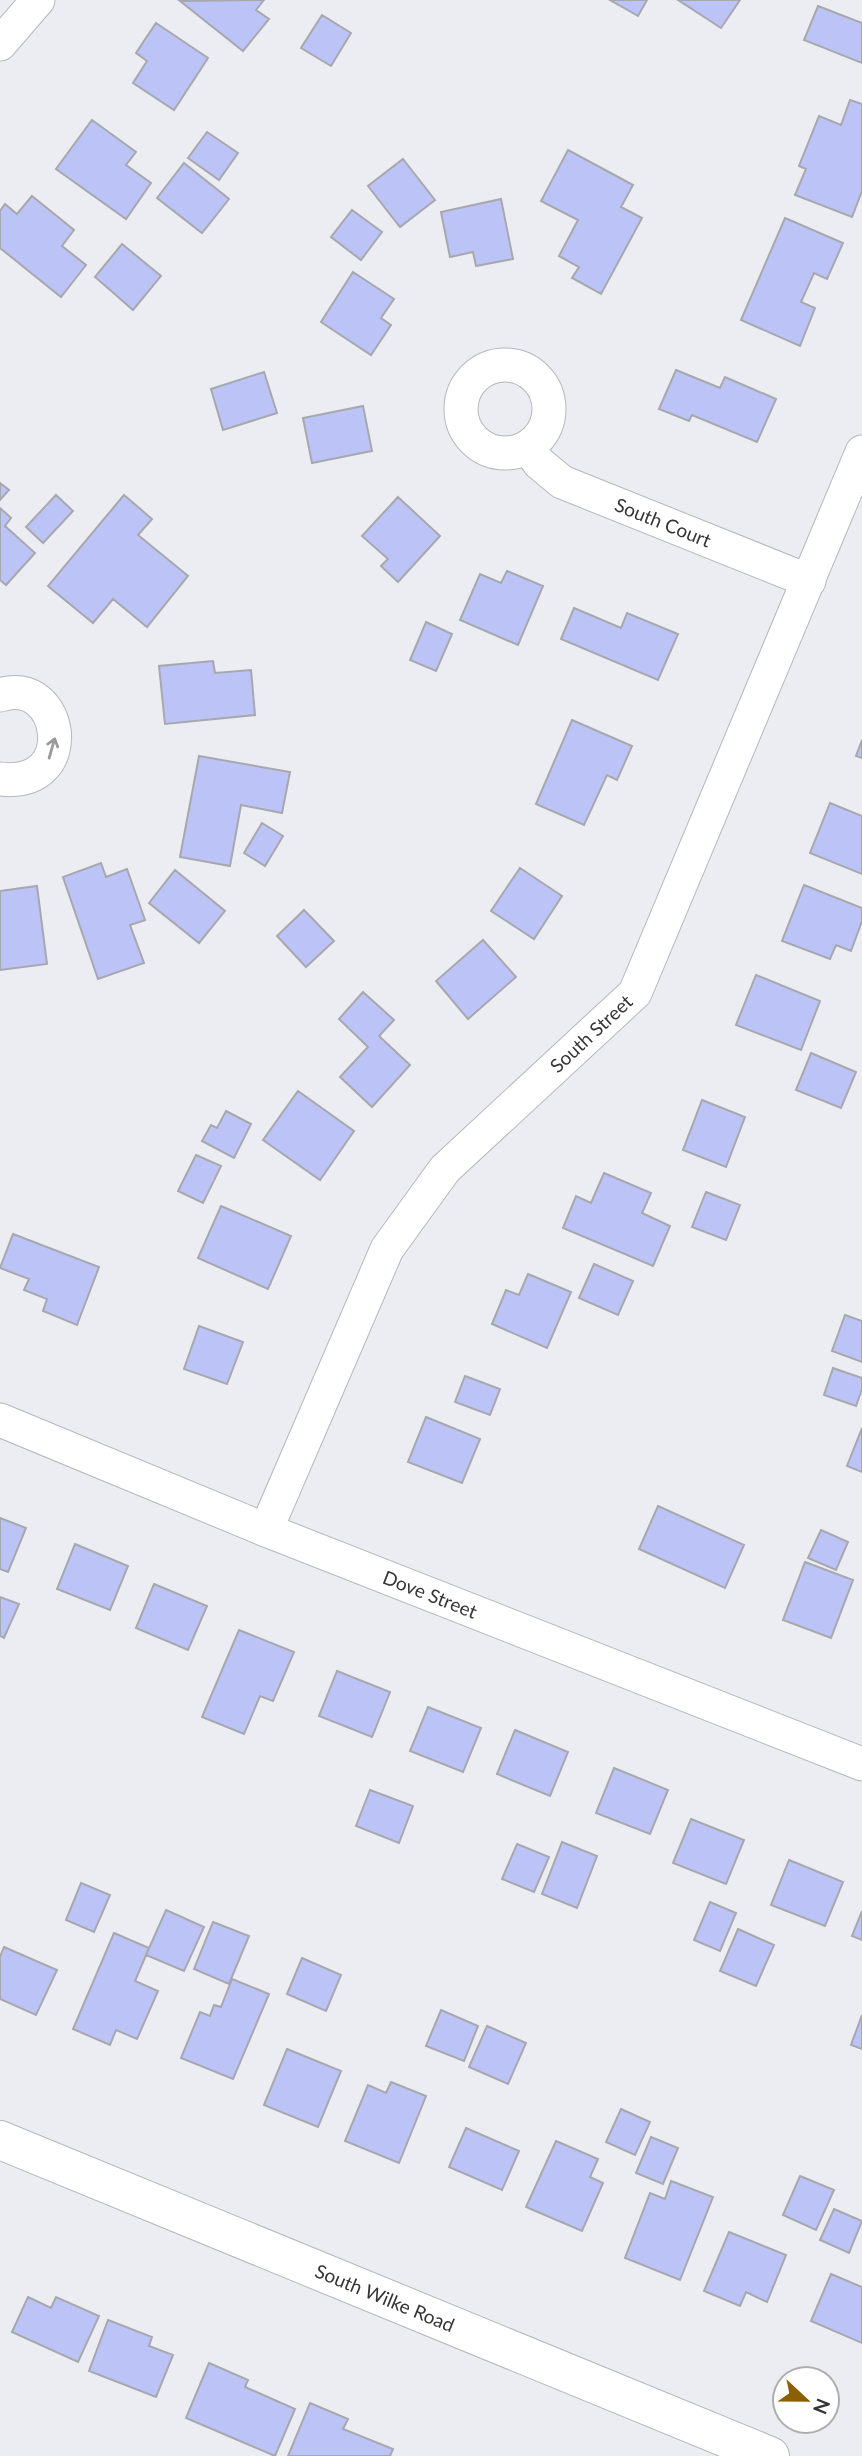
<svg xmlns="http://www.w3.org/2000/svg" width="862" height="2456" viewBox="0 0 862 2456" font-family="Lato,sans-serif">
<rect width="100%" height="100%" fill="#ecedf3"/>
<path fill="#bcc4f7" stroke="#a7a8ae" stroke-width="2" d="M264,0L256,10L269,19L243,51L180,1Z
M610,0H647L638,16Z
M678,0H740L721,28Z
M818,6L862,23V63L804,40Z
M322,15L351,33L331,66L301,48Z
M156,23L208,58L174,110L133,83L147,61L136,53Z
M850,100L862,104V191L852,217L795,195L806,169L799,166L819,116L841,125Z
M92,120L136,152L126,165L151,183L126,219L56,169Z
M207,132L238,153L219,180L188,158Z
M568,150L633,185L621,207L642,218L601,294L572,278L579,267L559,256L578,220L541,201Z
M403,159L435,200L400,227L368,186Z
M184,163L229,199L202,233L157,198Z
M32,196L74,230L62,246L86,265L61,297L0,248V211L5,204L17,214Z
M501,199L513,259L476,266L473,252L450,257L441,212Z
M352,210L382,232L361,260L331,237Z
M785,218L843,243L827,279L814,273L801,302L815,308L800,346L741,320Z
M122,244L161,276L133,310L95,277Z
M353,272L394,299L381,318L391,325L371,355L321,322Z
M676,370L720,388L725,377L776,399L757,442L692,415L689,421L659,409Z
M264,372L277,413L223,430L211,389Z
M363,406L372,451L312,463L303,418Z
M0,483L9,490L0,500Z
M56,495L73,511L43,543L26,527Z
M124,495L152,519L138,535L188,576L147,627L113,599L93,623L48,586Z
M398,497L440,536L398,582L381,566L388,559L362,536Z
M0,508L11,518L5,526L35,553L6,585L0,580Z
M507,571L543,586L518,645L460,620L480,574L501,583Z
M574,608L621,628L627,613L678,634L658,680L561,639Z
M426,622L452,634L436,671L410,660Z
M213,661L215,673L251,670L255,715L165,724L159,666Z
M572,720L632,746L617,780L607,775L584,825L536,804Z
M862,740V758L856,756Z
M199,756L290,772L282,813L241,805L230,866L180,857Z
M830,803L862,816V874L810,853Z
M262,823L283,836L265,866L244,853Z
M101,863L106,877L127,869L145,920L130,925L144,963L98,979L63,877Z
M520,868L562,896L534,939L491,911Z
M175,870L225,911L199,943L149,903Z
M804,885L862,908V921L851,951L836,945L830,959L782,941Z
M37,886L47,964L0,970V891Z
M304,910L334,941L306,967L277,936Z
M483,940L516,977L468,1019L436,981Z
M756,975L820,1001L801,1050L736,1025Z
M363,992L394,1020L379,1036L410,1065L372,1107L340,1077L368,1047L339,1019Z
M811,1053L856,1072L841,1108L796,1090Z
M298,1091L354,1131L320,1180L263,1140Z
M702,1100L745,1117L726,1167L683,1150Z
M226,1111L251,1124L234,1158L202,1141L211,1125L217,1128Z
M196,1155L221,1166L203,1203L178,1191Z
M604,1173L651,1193L642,1213L670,1226L653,1266L563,1228L576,1196L591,1203Z
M706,1192L740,1205L726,1240L692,1227Z
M221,1206L291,1236L268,1289L198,1258Z
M13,1234L99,1267L77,1325L43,1311L47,1299L24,1290L29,1279L0,1268Z
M594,1264L633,1281L618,1315L579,1298Z
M528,1274L571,1292L547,1348L492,1324L506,1290L519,1295Z
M845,1315L862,1321V1362L832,1351Z
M199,1326L243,1342L227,1384L184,1369Z
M833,1368L862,1378V1389L856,1406L824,1395Z
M465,1376L500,1389L490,1415L455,1402Z
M426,1417L480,1439L462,1483L408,1462Z
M862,1428V1472L847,1466Z
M658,1506L744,1545L725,1588L639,1549Z
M0,1518L26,1528L8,1572L0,1569Z
M821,1530L848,1542L836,1570L808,1558Z
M75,1544L128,1566L110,1610L57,1589Z
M805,1562L853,1580L831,1638L783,1620Z
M154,1584L207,1606L188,1650L136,1628Z
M0,1597L19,1604L4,1638L0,1636Z
M239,1630L294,1652L273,1701L260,1696L244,1734L202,1717Z
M337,1671L390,1692L372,1737L319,1716Z
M428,1707L481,1728L463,1772L410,1751Z
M515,1730L568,1752L550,1796L497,1774Z
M614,1768L668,1790L650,1834L596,1813Z
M370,1790L413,1806L399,1843L356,1826Z
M691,1819L744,1840L726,1884L673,1863Z
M562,1842L597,1856L577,1908L542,1894Z
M517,1844L549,1857L534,1892L502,1879Z
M789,1860L843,1882L825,1926L771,1905Z
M81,1883L110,1895L94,1932L66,1920Z
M710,1902L736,1913L720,1951L694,1940Z
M166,1910L204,1927L184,1971L146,1955Z
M862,1911V1940L852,1936Z
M213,1922L249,1936L229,1984L194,1969Z
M738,1929L774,1945L756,1986L720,1971Z
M114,1933L149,1948L135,1981L158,1991L137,2039L116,2030L110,2045L73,2029Z
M4,1947L57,1970L36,2015L0,1999V1957Z
M302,1958L341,1975L326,2011L287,1994Z
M232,1979L269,1994L233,2079L181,2058L200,2012L210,2016L214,2005L221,2007Z
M441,2010L478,2026L464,2061L426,2046Z
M862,2015V2049L851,2045Z
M487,2026L526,2043L508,2084L469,2067Z
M287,2049L341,2071L318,2127L264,2105Z
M391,2082L426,2096L399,2163L345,2141L368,2085L386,2093Z
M621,2109L650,2122L635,2155L606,2142Z
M466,2128L519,2151L502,2190L449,2167Z
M651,2137L678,2148L663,2184L636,2173Z
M556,2141L598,2159L590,2177L603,2183L582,2231L526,2207Z
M800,2176L834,2190L816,2230L783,2215Z
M671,2181L713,2197L680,2280L625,2258L650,2193L665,2199Z
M834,2209L862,2221L849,2253L820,2240Z
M729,2232L786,2255L767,2302L746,2292L740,2306L704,2291Z
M831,2274L862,2287V2343L811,2321Z
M28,2297L51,2308L56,2297L99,2316L78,2362L12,2332Z
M108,2320L152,2337L149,2346L173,2355L156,2397L89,2371Z
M209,2363L248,2380L245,2387L295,2409L275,2456L186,2418Z
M310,2403L348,2419L343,2429L393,2449L390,2456H288Z"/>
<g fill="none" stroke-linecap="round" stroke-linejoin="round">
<defs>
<g id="street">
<path d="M0,44L38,0"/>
<circle cx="505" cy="409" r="44"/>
<path id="s1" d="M528,447L539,463L562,482L809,581"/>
<path d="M0,695C63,674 82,789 0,779"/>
<path id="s2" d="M0,1420L266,1530L862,1764"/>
<path id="s3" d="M266,1530L387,1249L445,1169L635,993L862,452"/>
</g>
<g id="secondary">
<path id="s4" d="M0,2140L770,2456"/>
</g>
</defs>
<use href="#street" stroke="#b6b7bd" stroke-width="35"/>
<use href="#secondary" stroke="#b6b7bd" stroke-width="40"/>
<use href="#street" stroke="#fff" stroke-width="33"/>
<use href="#secondary" stroke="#fff" stroke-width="38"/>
</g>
<defs><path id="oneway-shaft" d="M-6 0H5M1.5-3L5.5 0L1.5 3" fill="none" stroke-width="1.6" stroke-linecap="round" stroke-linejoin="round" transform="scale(1.75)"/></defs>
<use stroke="#9a9a9b" href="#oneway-shaft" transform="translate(52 748) rotate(-74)"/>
<g text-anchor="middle" stroke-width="6" stroke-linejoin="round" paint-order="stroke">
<g font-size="19" fill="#353537" stroke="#fff">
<text dy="7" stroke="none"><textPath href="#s1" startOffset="158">South Court</textPath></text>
<text dy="7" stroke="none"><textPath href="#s3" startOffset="604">South Street</textPath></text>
<text dy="7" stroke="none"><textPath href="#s2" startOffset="464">Dove Street</textPath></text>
<text dy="7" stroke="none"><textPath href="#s4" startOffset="416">South Wilke Road</textPath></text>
</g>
</g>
<g transform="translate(806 2400) rotate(112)"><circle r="33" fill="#ffffff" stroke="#aeaeaf" stroke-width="2"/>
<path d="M0-5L12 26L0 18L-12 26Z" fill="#8b5f02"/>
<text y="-10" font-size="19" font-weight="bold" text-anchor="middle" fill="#353537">N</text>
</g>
</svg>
